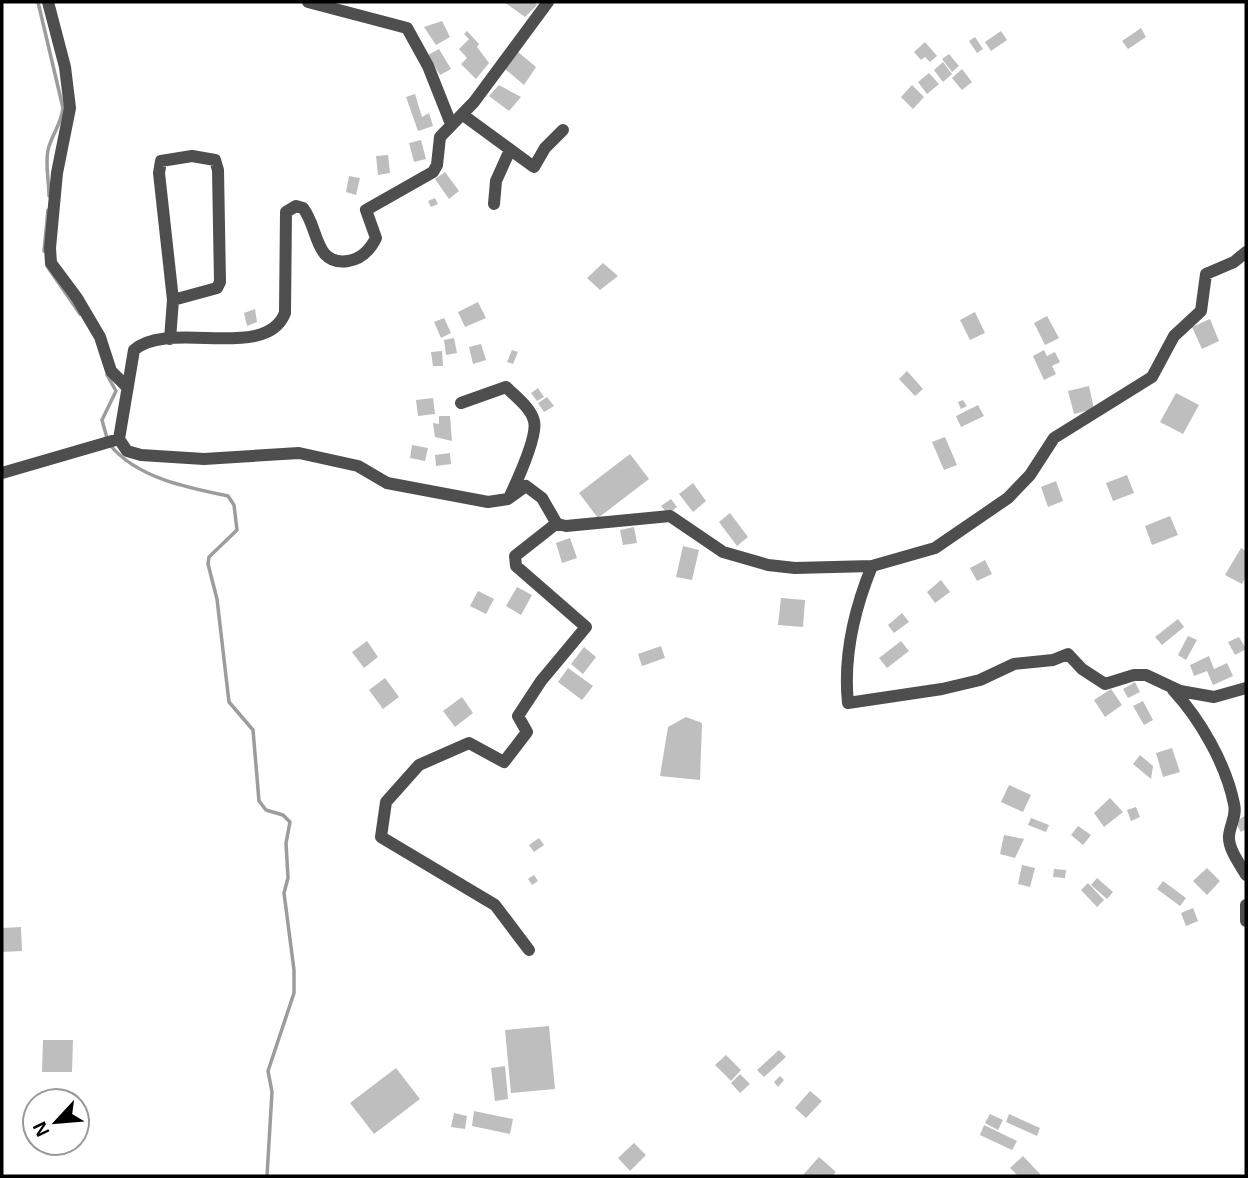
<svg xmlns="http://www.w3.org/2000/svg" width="1248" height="1178" viewBox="0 0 1248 1178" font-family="Helvetica,sans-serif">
<rect width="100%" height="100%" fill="#fff"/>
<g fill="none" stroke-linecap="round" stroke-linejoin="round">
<path stroke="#9c9c9c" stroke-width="3.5" d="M38,2L63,108C61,125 52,134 48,150C45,164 49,181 49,196
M44,251L48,210
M47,266L80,314
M107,438L102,420L116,391L107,375
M110,445C137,478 188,488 228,496L234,505L237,530L209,557L208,564L217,599L229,702L253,730L259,801L266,810L283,815L290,822L286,843L288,878L284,893L294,970V993L268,1071L272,1092L267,1176"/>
</g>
<path fill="#bebebe" d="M504,2H511L509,5L512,2H534L537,5L525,17Z
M442,21L450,37L436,45L424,27Z
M1141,28L1146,37L1128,49L1122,41Z
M467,31L479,44L477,47L489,63L476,79L461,64L467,58L459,49L469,39L464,34Z
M1001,31L1007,40L991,51L985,42Z
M975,37L983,49L977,53L969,41Z
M925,42L937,56L930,62L925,57L921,60L914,52Z
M439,49L451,69L440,75L428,55Z
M518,52L536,67L524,85L505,69Z
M949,54L959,66L952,72L942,59Z
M943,62L952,74L943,82L934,70Z
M962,69L972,82L962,90L952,78Z
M929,73L939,84L927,94L918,82Z
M499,85L521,97L509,111L489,96Z
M912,85L924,97L913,109L901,97Z
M415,94L422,117L429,113L433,126L418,131L406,97Z
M421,140L426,159L414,162L409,143Z
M388,155L390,173L378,175L376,156Z
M445,172L459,191L449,199L435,179Z
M349,176L360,178L356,195L346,192Z
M435,198L438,204L431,207L428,201Z
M603,263L618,276L600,290L587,278Z
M478,302L486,318L465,327L458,312Z
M255,309L257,322L247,326L244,313Z
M975,312L985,333L970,340L960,320Z
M1047,316L1059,338L1045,345L1034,323Z
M444,318L451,333L441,338L434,322Z
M1210,319L1219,341L1202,349L1192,327Z
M454,338L457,353L446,355L444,340Z
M481,344L486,360L473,364L469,347Z
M512,350L518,352L513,364L507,362Z
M1044,350L1047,356L1055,352L1060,362L1052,366L1056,374L1044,380L1033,356Z
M442,351L443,366H433L431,352Z
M907,371L923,389L915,396L899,379Z
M1089,386L1094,409L1074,414L1068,391Z
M538,388L544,397L537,401L531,393Z
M1176,393L1199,405L1183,434L1160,422Z
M547,397L554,406L544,412L538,403Z
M433,398L435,414L418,416L416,400Z
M963,400L967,406L961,409L958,402Z
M978,405L984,416L961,427L956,416Z
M439,416H450L452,441L435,437L433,423L439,424Z
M945,437L957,465L944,470L932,442Z
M412,445L428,448L425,461L410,458Z
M450,453L451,464L436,466L435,455Z
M630,454L649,479L598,518L579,493Z
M1127,475L1134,493L1113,501L1106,483Z
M1056,481L1063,501L1048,507L1041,487Z
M693,483L706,501L693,512L679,494Z
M671,499L677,507L668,514L661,506Z
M730,513L748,537L737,546L719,522Z
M1170,516L1178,535L1152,545L1145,526Z
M634,527L637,543L623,545L620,530Z
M570,538L577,558L562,563L556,543Z
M683,546L699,550L692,580L676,577Z
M1241,548L1246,551V576L1242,584L1225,575Z
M985,560L992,574L977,581L970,568Z
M941,580L950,592L935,603L927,592Z
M517,587L532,595L521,615L506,606Z
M478,591L494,599L486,614L470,606Z
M781,598L805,600L803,627L778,625Z
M902,613L909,622L894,633L888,625Z
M1178,619L1184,627L1162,645L1155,637Z
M1188,636L1197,640L1186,660L1178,655Z
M1239,637L1246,649L1235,655L1228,642Z
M367,641L378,657L364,668L352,652Z
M901,641L909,651L887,668L879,658Z
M661,646L665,658L642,666L638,654Z
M584,647L596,657L583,674L571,664Z
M1209,656L1214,669L1227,663L1233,676L1213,685L1207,671L1194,676L1190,665Z
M568,668L593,686L582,700L558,682Z
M385,678L399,697L383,709L369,690Z
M1135,682L1140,692L1128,698L1123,689Z
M1111,689L1122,705L1105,717L1094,700Z
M462,697L473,713L455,727L443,711Z
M1143,701L1153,720L1144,725L1133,706Z
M686,717L702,723L700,780L660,776L668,727Z
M1172,748L1180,772L1163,777L1156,753Z
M1140,755L1153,766L1151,779L1133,764Z
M1009,785L1031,795L1023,812L1001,802Z
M1110,798L1123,812L1104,827L1094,813Z
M1136,807L1140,817L1131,821L1127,810Z
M1246,815V829L1241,832L1235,822Z
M1031,818L1049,825L1046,832L1028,825Z
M1078,826L1091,835L1083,845L1071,835Z
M1004,835L1024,839L1015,858L1000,854Z
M539,838L544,845L534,852L529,845Z
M1022,865L1035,868L1030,887L1018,884Z
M1207,868L1220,881L1207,895L1193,881Z
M1054,869L1066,870L1065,878L1053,877Z
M534,875L538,881L532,885L528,879Z
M1097,878L1113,892L1107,899L1091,885Z
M1163,881L1186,898L1180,906L1157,889Z
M1088,883L1104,900L1097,907L1081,890Z
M1193,908L1198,921L1186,926L1181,913Z
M21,927L22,951L2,952V928Z
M549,1026L555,1089L511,1093L505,1030Z
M43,1040H73L72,1072H42Z
M779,1050L786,1057L764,1077L757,1070Z
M726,1055L741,1070L731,1081L715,1065Z
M505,1066L508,1099L495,1101L491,1068Z
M396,1068L420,1099L374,1134L350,1103Z
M740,1074L750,1084L740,1093L731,1083Z
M780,1076L784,1080L778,1087L774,1082Z
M810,1091L822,1101L806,1118L795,1108Z
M474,1111L513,1119L510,1134L472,1126Z
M454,1113L467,1116L465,1129L451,1127Z
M990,1114L1003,1120L998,1130L985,1123Z
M1009,1114L1040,1128L1037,1136L1006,1122Z
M984,1125L1017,1141L1012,1150L980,1135Z
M634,1143L646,1155L630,1171L618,1158Z
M1023,1156L1042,1176H1018L1010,1168Z
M819,1157L836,1172L832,1176H802Z"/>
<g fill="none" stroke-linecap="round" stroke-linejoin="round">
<path stroke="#4e4e4e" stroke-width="12" d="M48,2L65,67L70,108L57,173L50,248L51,263L77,298L100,337L111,371L126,386
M308,2L407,28L428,66L451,124
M548,2L474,102L440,137L437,165L433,172L366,210L376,238C370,250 362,259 348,261C314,266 319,228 303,208L296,206L286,212L285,313C266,362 169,319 134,350L119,439L127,451L141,455L204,459L299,453L358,466L387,483L488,502L508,499L526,486L542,498L557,524L566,526L670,516L723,552L768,565L795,568L872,566L935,548L1008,498L1030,475L1054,438L1152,377L1174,336L1201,311L1206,274L1234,262L1246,252
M463,115L534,167L545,148L563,130
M494,204L496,181L510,150
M170,339L173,300L159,173L161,161L192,156L215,160L218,170L220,282L217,288L173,300
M461,403L506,387C515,396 531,408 534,421C538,436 517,481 510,496
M2,473L119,439
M872,566C854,610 843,655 848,703L942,689L980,680L1014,664L1053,660L1068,654L1082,669L1105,684L1134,675H1146L1180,691L1214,697L1246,688
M1173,690C1200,719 1226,764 1234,804C1237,816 1230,824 1229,836C1228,849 1240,864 1246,875
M1246,905V921
M529,950L495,905L381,837L386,802L419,765L469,743L504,762L527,732L518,716L541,681L586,627L516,566L515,556L557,523"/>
</g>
<rect width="1248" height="1178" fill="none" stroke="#000000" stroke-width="7"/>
<g transform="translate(56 1122) rotate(244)"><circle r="33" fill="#ffffff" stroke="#999999" stroke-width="2"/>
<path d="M0-5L12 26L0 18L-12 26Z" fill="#000000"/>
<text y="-10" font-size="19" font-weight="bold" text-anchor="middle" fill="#000000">N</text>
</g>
</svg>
